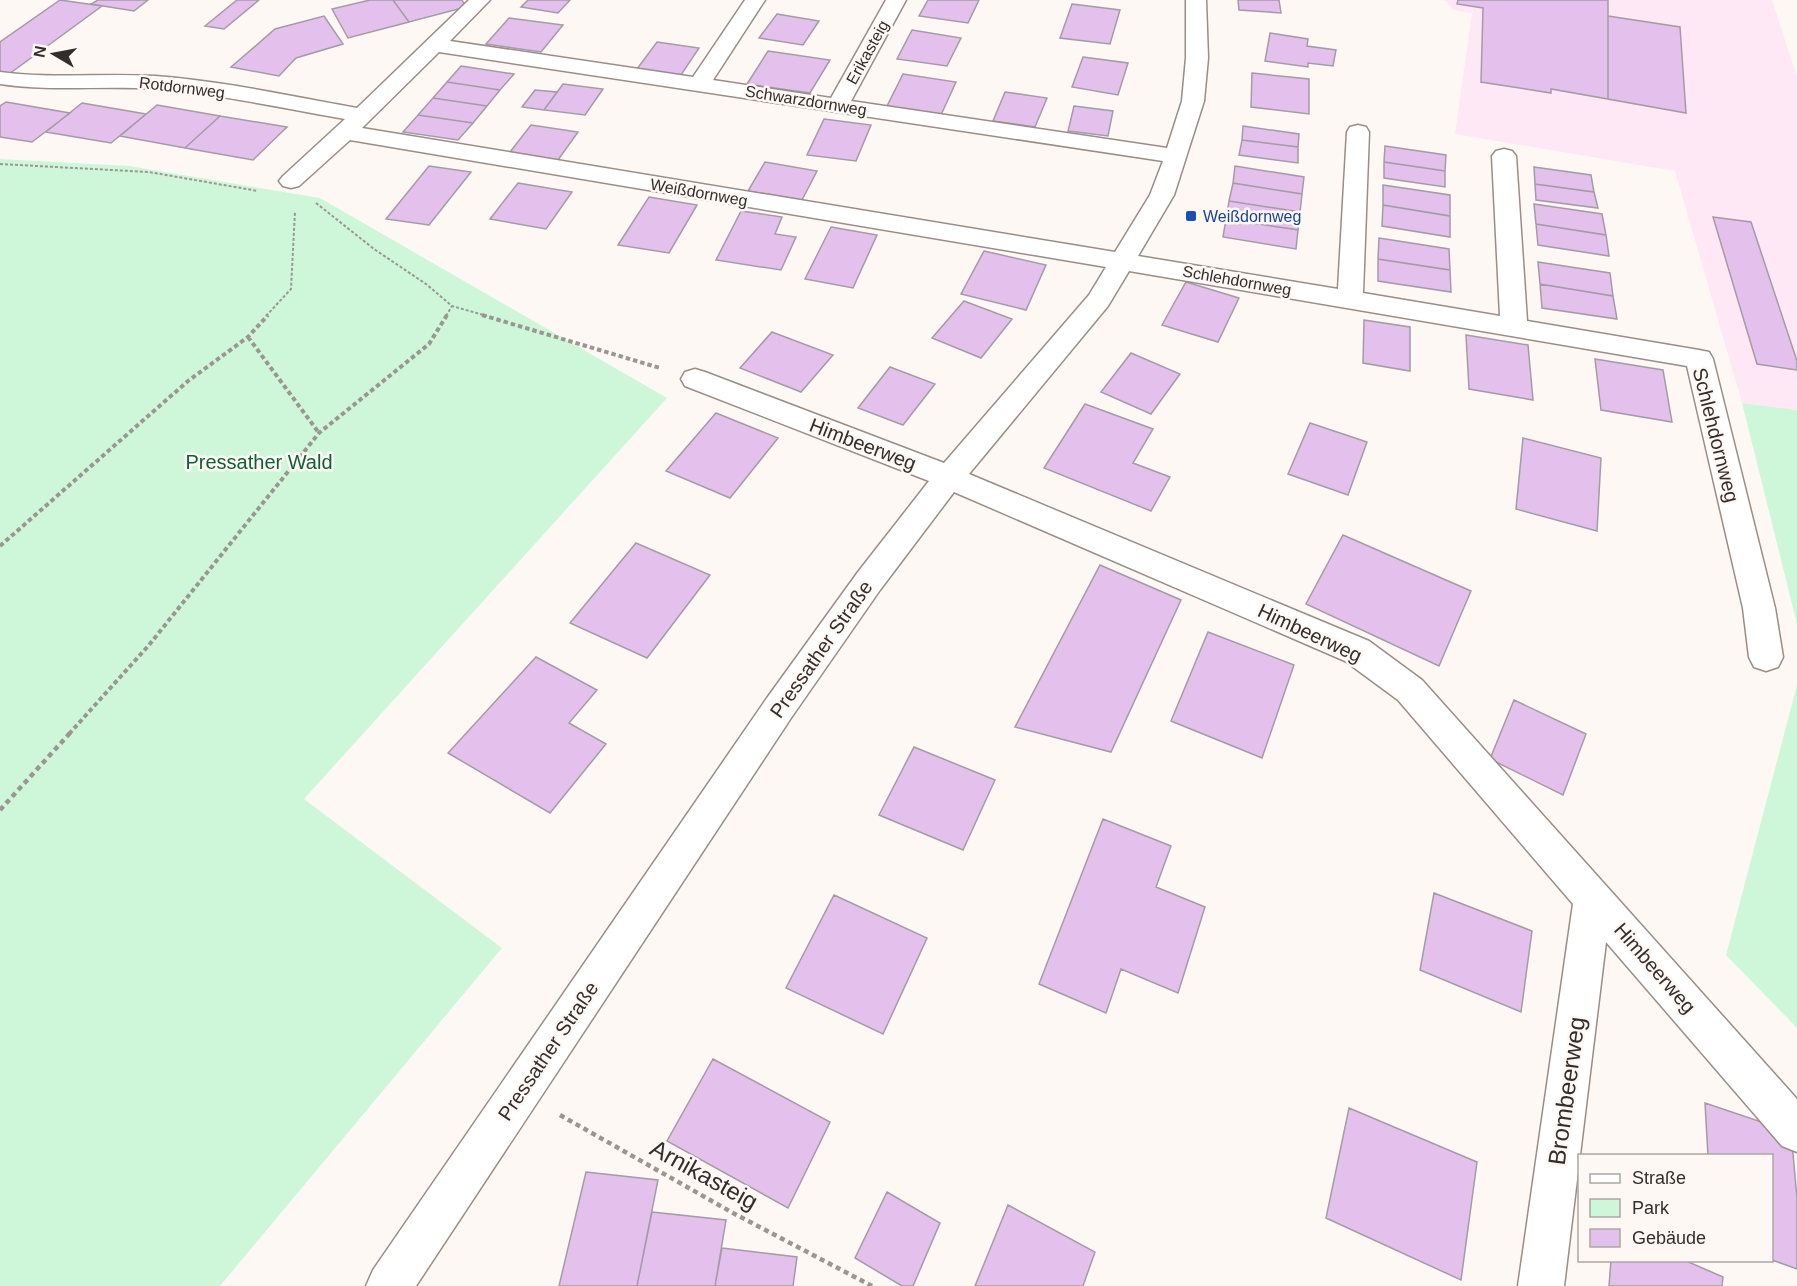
<svg xmlns="http://www.w3.org/2000/svg" width="1797" height="1286" viewBox="0 0 1797 1286" font-family="Helvetica,sans-serif">
<rect width="100%" height="100%" fill="#fef8f5"/>
<path fill="#fee8f5" d="M1439,0H1772L1797,77V410L1742,403L1675,171L1455,134L1472,13L1453,10L1446,1Z"/>
<path fill="#cef7da" d="M0,159L129,166L320,198L667,398L304,799L502,948L220,1286H0Z
M1742,403L1797,410V624Z
M1797,685V1028L1726,955Z"/>
<path fill="#e4c1ec" stroke="#a49ba6" stroke-width="1.5" d="M60,0L102,6L9,74L0,73V42Z
M98,0H148L134,11L91,4Z
M237,0H259L224,29L205,26Z
M370,0H393L409,22L348,38L332,9Z
M393,0H462L466,7L409,22Z
M528,0H570L558,13L521,7Z
M928,0H979L968,23L919,16Z
M1238,0H1279L1281,13L1239,10Z
M1458,0H1608V99L1551,89V93L1481,82L1483,8L1457,4Z
M1072,4L1120,10L1110,44L1060,38Z
M777,14L819,21L803,45L759,38Z
M324,16L343,44L296,58L279,76L231,67L275,29Z
M1608,16L1680,27L1686,113L1608,99Z
M509,18L563,25L541,52L486,44Z
M912,30L961,38L947,66L897,59Z
M1270,33L1308,39L1307,46L1336,50L1333,66L1308,63V67L1265,61Z
M657,42L699,48L681,75L637,69Z
M768,51L830,60L810,93L747,84Z
M1083,57L1128,63L1118,95L1072,87Z
M461,66L514,74L500,90L447,82Z
M1252,73L1309,79V114L1251,107Z
M903,74L956,82L941,115L887,106Z
M447,82L500,90L487,106L433,98Z
M563,84L603,89L585,115L544,110Z
M535,90L557,92L544,110L522,107Z
M1005,92L1047,98L1035,127L993,121Z
M433,98L487,106L473,123L418,115Z
M6,102L70,113L32,142L0,137V106Z
M82,103L146,114L111,143L46,132Z
M157,105L220,116L185,148L120,136Z
M1074,106L1113,111L1108,136L1068,131Z
M418,115L473,123L458,140L403,132Z
M220,116L287,127L253,160L185,148Z
M824,119L871,125L856,161L807,155Z
M531,125L578,132L558,160L510,152Z
M1243,126L1299,134L1298,147L1242,140Z
M1242,140L1298,147V163L1239,155Z
M1385,146L1446,155L1445,171L1384,162Z
M765,162L817,171L802,200L748,191Z
M1384,162L1445,171V187L1384,178Z
M429,166L471,172L429,225L386,219Z
M1235,166L1304,177L1302,194L1233,183Z
M1534,167L1591,175L1594,192L1535,184Z
M518,183L572,192L546,229L490,219Z
M1233,183L1302,194L1300,212L1229,201Z
M1535,184L1594,192L1598,208L1536,200Z
M1383,185L1450,195V216L1383,205Z
M649,197L697,205L669,253L618,245Z
M1229,201L1300,212L1298,230L1226,219Z
M1534,204L1602,214L1606,235L1536,224Z
M1383,205L1450,216V237L1382,226Z
M741,211L782,217L775,234L796,237L781,270L716,260Z
M1713,217L1751,222L1797,361V370L1757,364Z
M1226,219L1298,230L1296,249L1223,237Z
M1536,224L1606,235L1609,256L1538,245Z
M831,227L877,235L853,288L805,279Z
M1379,238L1449,249L1450,270L1378,259Z
M984,251L1046,265L1026,310L961,294Z
M1378,259L1450,270L1451,292L1378,281Z
M1538,262L1610,273L1613,296L1540,284Z
M1186,282L1239,298L1218,342L1162,325Z
M1540,284L1613,296L1617,319L1542,308Z
M964,301L1012,319L981,358L932,338Z
M1364,320L1410,327V371L1363,363Z
M772,332L833,355L801,392L740,368Z
M1466,335L1528,345L1533,400L1469,389Z
M1131,353L1180,374L1151,414L1101,392Z
M1595,359L1663,370L1672,422L1601,410Z
M890,367L935,384L903,425L858,408Z
M1085,404L1153,429L1133,463L1170,477L1151,511L1044,468Z
M716,413L778,438L730,498L666,471Z
M1310,423L1367,442L1348,495L1288,474Z
M1523,438L1601,458L1597,531L1516,509Z
M1343,535L1471,591L1439,666L1306,604Z
M636,543L710,575L647,658L570,623Z
M1100,565L1181,600L1111,752L1015,727Z
M1208,632L1294,665L1262,758L1171,721Z
M536,657L597,690L569,723L606,744L550,813L448,753Z
M1514,700L1586,734L1563,795L1490,759Z
M914,747L995,780L963,850L879,815Z
M1103,819L1171,846L1156,887L1205,907L1178,993L1121,969L1106,1013L1039,984Z
M1434,893L1532,931L1521,1012L1420,970Z
M834,895L927,938L883,1034L786,988Z
M713,1059L830,1122L788,1208L667,1141Z
M1705,1103L1791,1132L1797,1198V1269L1772,1260V1156H1708Z
M1349,1108L1477,1162L1461,1280L1326,1218Z
M586,1172L658,1180L637,1286H559Z
M887,1192L940,1223L913,1286H902L855,1258Z
M1008,1205L1095,1252L1083,1286H975Z
M652,1212L726,1220L715,1286H637Z
M722,1248L797,1257L793,1286H715Z
M1611,1260H1684L1723,1277L1722,1286H1609Z"/>
<g fill="none" stroke-linecap="round" stroke-linejoin="round">
<defs>
<path id="minor" d="M469,0H490L450,41L693,77L745,0H765L713,80L831,98L886,0H906L851,101L1167,148L1182,101L1186,58V0H1206L1208,58L1204,101L1174,195L1138,256L1338,289L1347,132L1350,127L1358,125L1366,127L1369,132L1363,293L1500,316L1492,156L1496,151L1504,149L1512,151L1516,156L1527,321L1699,350L1709,352L1713,359L1775,608L1783,657L1778,667L1766,671L1754,667L1749,657L1743,608L1687,366L1129,271L1108,306L969,474L1369,641L1422,680L1797,1099V1152L1782,1146L1606,942L1564,1286H1518L1573,904L1398,700L1345,661L954,492L880,590L791,718L416,1286H366L373,1270L767,698L858,572L929,481L685,386L681,379L685,372L695,369L705,372L944,463L1089,295L1106,267L350,140L299,186L291,188L283,186L279,181L283,176L345,119C282,108 219,94 155,89C104,85 51,92 0,84V72C51,79 103,73 155,76C223,81 290,96 357,108ZM439,52L1163,161L1150,195L1115,252L362,128Z"/>
</defs>
<use href="#minor" stroke="#9a8d87" stroke-width="3"/>
<path stroke="#9c9693" stroke-width="2" stroke-dasharray="3 2" stroke-linecap="butt" d="M0,164L149,172L258,191
M316,203L374,249L426,284L452,306L487,316
M266,316L291,289L295,211
M446,316L452,306"/>
<path stroke="#9c9693" stroke-width="4" stroke-dasharray="4.5 3" stroke-linecap="butt" d="M482,315L660,368
M248,337L319,433
M0,546L188,381L248,337L268,315
M69,734L149,645L319,433L429,344L447,315"/>
<path stroke="#9c9693" stroke-width="4.5" stroke-dasharray="5 4" stroke-linecap="butt" d="M0,810L70,733
M560,1115L733,1213L872,1286"/>
<use href="#minor" fill="#fff" fill-rule="evenodd"/>
</g>
<rect fill="#1a4fb4" stroke="#fef8f5" stroke-width="2" x="1185" y="210" width="12" height="12" rx="3"/>
<g text-anchor="middle" stroke-width="5" stroke-linejoin="round" paint-order="stroke">
<g font-size="16" fill="#332d2b" stroke="#fef8f5">
<text transform="translate(867 52) rotate(-61)" y="6">Erikasteig</text>
<text transform="translate(182 87) rotate(7)" y="6">Rotdornweg</text>
<text transform="translate(806 100) rotate(9)" y="6">Schwarzdornweg</text>
<text transform="translate(699 192) rotate(10)" y="6">Weißdornweg</text>
<text transform="translate(1237 280) rotate(10)" y="6">Schlehdornweg</text>
</g>
<g font-size="16" fill="#164399" stroke="#fef8f5" text-anchor="start">
<text x="1203" y="222">Weißdornweg</text>
</g>
<g font-size="20" fill="#332d2b" stroke="#fef8f5">
<text transform="translate(1716 435) rotate(76)" y="7">Schlehdornweg</text>
<text transform="translate(863 444) rotate(21)" y="7">Himbeerweg</text>
<text transform="translate(1310 633) rotate(25)" y="7">Himbeerweg</text>
<text transform="translate(821 649) rotate(-55)" y="7">Pressather Straße</text>
<text transform="translate(1655 968) rotate(49)" y="7">Himbeerweg</text>
<text transform="translate(548 1051) rotate(-56)" y="7">Pressather Straße</text>
</g>
<g font-size="20" fill="#106037" stroke="#fef8f5">
<text x="259" y="469">Pressather Wald</text>
</g>
<g font-size="24" fill="#332d2b" stroke="#fef8f5">
<text transform="translate(1567 1091) rotate(-82)" y="8">Brombeerweg</text>
<text transform="translate(704 1175) rotate(29)" y="8">Arnikasteig</text>
</g>
</g>
<rect x="1578" y="1154" width="195" height="108" fill="#fef8f5" stroke="#ada7a4" stroke-width="1.5"/>
<rect x="1590" y="1174" width="30" height="9" fill="#ffffff" stroke="#ada7a4" stroke-width="1.5"/>
<text x="1632" y="1184" font-size="18" fill="#332d2b">Straße</text>
<rect x="1590" y="1199" width="30" height="18" fill="#cef7da" stroke="#ada7a4" stroke-width="1.5"/>
<text x="1632" y="1214" font-size="18" fill="#332d2b">Park</text>
<rect x="1590" y="1229" width="30" height="18" fill="#e4c1ec" stroke="#ada7a4" stroke-width="1.5"/>
<text x="1632" y="1244" font-size="18" fill="#332d2b">Gebäude</text>
<g transform="translate(54 54) rotate(280)" stroke="#fef8f5" stroke-width="4.5" paint-order="stroke">
<path d="M0-4.5L10 22L0 15L-10 22Z" fill="#332d2b"/>
<text y="-9" font-size="16" font-weight="bold" text-anchor="middle" fill="#332d2b">N</text>
</g>
</svg>
